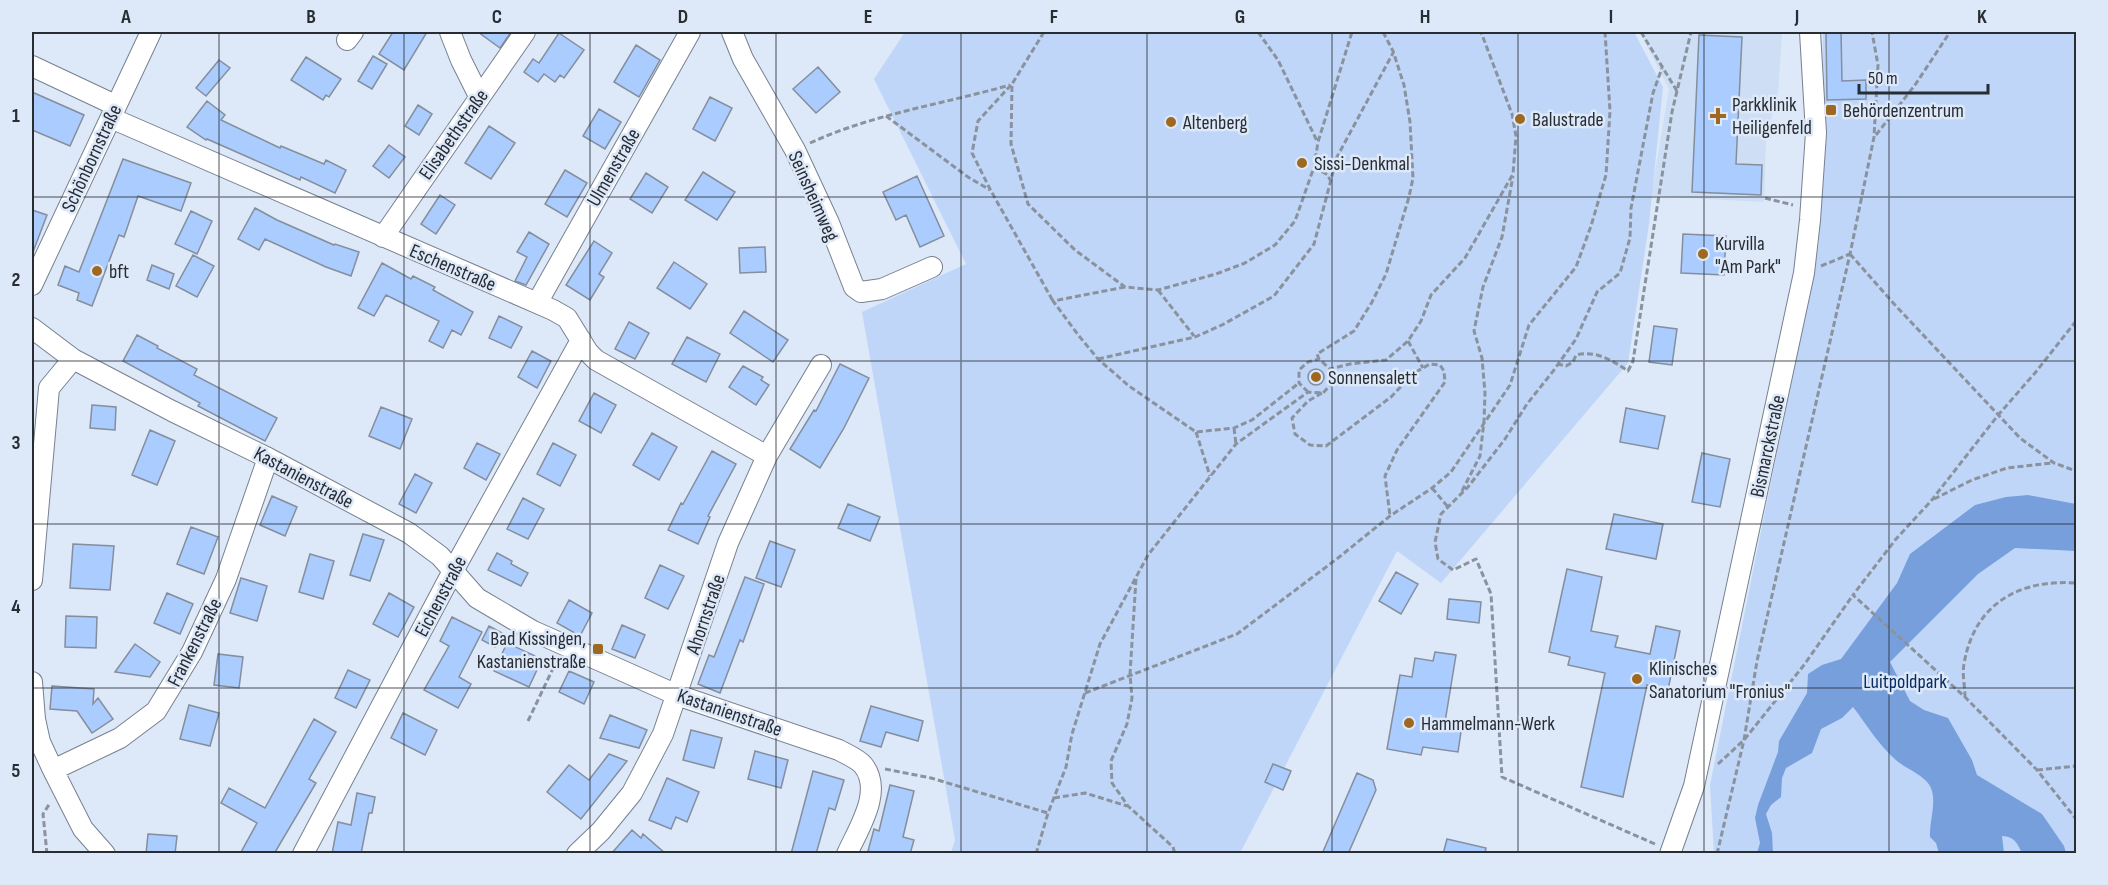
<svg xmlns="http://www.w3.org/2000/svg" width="2108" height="885" viewBox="0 0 2108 885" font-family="'Sofia Sans Condensed',sans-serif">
<rect width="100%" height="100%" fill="#dde8f8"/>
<path fill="#cedef5" d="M1640,32H1782L1778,94L1766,138L1764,202L1651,196L1669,89Z"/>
<path fill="#bfd6f8" d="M905,32H1634L1663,87L1649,224L1628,363L1441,583L1397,551L1240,853H951L955,840L862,312L966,264L874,79Z
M1823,32H2076V853H1714L1710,785L1819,243Z"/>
<path fill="#779fdc" d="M2028,495L2076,504V551L2015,548L1978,574L1890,662L1910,701L1924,710L1948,718L1972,760L1977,775L2042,814L2064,846L2066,853H2022C2017,843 2015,837 2002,836L2004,853H1939L1936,843L1930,837C1929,822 1936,806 1932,791C1929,777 1908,770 1897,761C1879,746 1867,725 1853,707L1842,718L1821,729L1812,753L1786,768L1782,778L1781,797L1771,805L1766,814L1772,833L1773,853H1757L1760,843L1755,818L1758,805L1778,752L1779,741L1807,693L1808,674L1822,665L1841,659L1897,583L1910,554L1975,505L2006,497Z"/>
<path fill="#aaccfe" stroke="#848e9d" stroke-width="1.5" d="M393,32H427L404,70L379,54Z
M478,32H511L500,48Z
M1826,32H1841L1842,81L1866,80V99L1827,100Z
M559,33L584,50L564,78L560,75L555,82L544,74L538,82L524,72L533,59L539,63Z
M1699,35L1742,37L1736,164L1762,165L1761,195L1692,192Z
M636,45L660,60L639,97L614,82Z
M373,56L387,64L372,89L358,81Z
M306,57L341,79L329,97L326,95L323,100L291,80Z
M219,60L230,68L206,96L196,88Z
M818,67L840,92L816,113L793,89Z
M32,92L84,115L70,146L32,130Z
M710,97L732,108L715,141L693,129Z
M207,101L225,115L221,120L280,148L281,146L324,164L326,160L346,170L335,193L301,177L300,180L207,139L206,140L187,127Z
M418,105L432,114L419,135L405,126Z
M599,109L621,122L605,149L583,136Z
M489,126L515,143L491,179L465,163Z
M389,145L405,157L389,178L373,166Z
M123,159L191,183L181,211L138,196L124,237L119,235L92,306L77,300L79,293L58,285L65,266L79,272Z
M565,170L587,183L567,217L545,204Z
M703,172L735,192L717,220L685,200Z
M646,173L668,187L652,213L630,199Z
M917,176L944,236L920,247L906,215L896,220L883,192Z
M440,195L455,205L436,234L421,224Z
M255,208L277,220L334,245L335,244L359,252L351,276L326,267L265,239L259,250L238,239Z
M32,210L47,215L33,252H32Z
M191,211L212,221L197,254L175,244Z
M529,232L549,244L526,285L515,281L527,257L517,252Z
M1683,234L1726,236L1724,275L1681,273Z
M594,241L612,253L599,274L604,277L590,300L566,285Z
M765,247L766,272L740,273L739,248Z
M193,255L214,266L197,297L176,286Z
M674,262L707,284L690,309L657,288Z
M382,263L411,279L413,276L435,287L433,290L473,312L461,335L452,330L443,348L429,341L439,321L386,295L374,316L358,308Z
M152,265L174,274L169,289L147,280Z
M744,311L788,340L773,362L730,333Z
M499,316L522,327L511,348L489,338Z
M629,322L649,333L635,359L615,349Z
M1654,326L1677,329L1672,365L1649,362Z
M137,335L158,346L157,348L197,369L194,375L277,418L265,441L198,406L200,403L123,361Z
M687,337L720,354L706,382L672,364Z
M532,351L551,361L537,388L518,377Z
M840,364L869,378L844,428L820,468L790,449L814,410L816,411Z
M743,366L763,377L761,380L769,385L756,405L729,387Z
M1308 377a8 8 0 1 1 16 0a8 8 0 1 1-16 0Z
M594,393L616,405L601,433L579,421Z
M92,405L116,407L115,430L90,428Z
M381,407L412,419L400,449L369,436Z
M1626,408L1665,416L1658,449L1620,442Z
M150,430L175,441L157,485L132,475Z
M652,433L677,447L659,480L633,465Z
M477,443L500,454L486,480L464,468Z
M553,443L576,455L560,486L537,474Z
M712,451L736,464L708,516L710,517L698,544L668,530L681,503L683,504Z
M1702,453L1730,459L1720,507L1692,502Z
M415,474L432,483L416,513L399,504Z
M272,496L297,507L285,536L260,525Z
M523,498L544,509L528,539L507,529Z
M848,504L880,517L870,541L838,528Z
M1614,514L1663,524L1656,559L1606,549Z
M191,527L218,537L204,574L177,564Z
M363,534L384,540L370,581L350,575Z
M770,541L795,550L781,587L756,578Z
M73,544L114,546L110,590L70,588Z
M497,553L512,561L511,564L528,573L521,586L488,570Z
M310,554L334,561L323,599L299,592Z
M660,565L684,576L668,609L645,598Z
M1567,569L1602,577L1591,631L1618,636L1615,647L1650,654L1656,626L1680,631L1668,690L1647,685L1623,797L1581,787L1605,673L1568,665L1570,657L1549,652Z
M1396,572L1418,584L1401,614L1379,601Z
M745,577L764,584L743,642L740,640L720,693L698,684L709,655L714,657Z
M241,578L267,586L257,621L230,613Z
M167,593L193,604L180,634L154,623Z
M389,593L414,607L398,637L373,624Z
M1449,599L1481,602L1479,623L1447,619Z
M569,600L592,613L580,636L557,623Z
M66,616L97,617L96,648L65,647Z
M452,617L482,632L459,677L471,684L458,708L424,690L449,646L440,641Z
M622,625L645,635L635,658L612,649Z
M489,626L502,633L495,647L482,640Z
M507,643L542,659L529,687L494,671Z
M135,644L160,662L150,677L115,672Z
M1435,652L1456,655L1445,722L1462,725L1458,752L1423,747L1421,755L1387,749L1400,675L1412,677L1415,658L1433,661Z
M218,654L243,657L239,688L214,685Z
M348,670L370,680L356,708L335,698Z
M569,671L594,682L584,704L559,692Z
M52,686L94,689L93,704L98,698L113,719L92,733L77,711L50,709Z
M189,705L219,713L210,746L180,739Z
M871,706L923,721L918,741L886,732L881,747L860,741Z
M403,713L437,730L425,755L391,738Z
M610,715L647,730L639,748L600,738Z
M314,719L336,732L309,779L316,783L274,854H240L257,823L221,803L229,788L265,808Z
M691,730L722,738L714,768L683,760Z
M755,751L788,760L781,788L748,779Z
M609,754L627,761L581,819L547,792L569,765L589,780Z
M1273,764L1291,771L1283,790L1265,782Z
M813,771L844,780L835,810L829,808L816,854H791Z
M1357,773L1373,780L1376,790L1348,854H1322Z
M667,778L699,792L687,822L676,817L671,829L649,820Z
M890,785L914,791L903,837L914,840L910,854H879L868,851L874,829L879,831Z
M357,793L375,797L372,813H369L361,854H332L338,822L351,825Z
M632,830L641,838L643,834L666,854H611Z
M148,834L177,836L175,854H146Z
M1447,839L1486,848L1485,854H1443Z"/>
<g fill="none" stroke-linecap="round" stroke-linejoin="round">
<defs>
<path id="minor" d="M450,32L461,60L479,96
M732,32L743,59L795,150L829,223L854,287L861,292L882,289L932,267
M347,40L353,32
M32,66L115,105
M111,118L553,310L567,318L588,352L596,360L767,456
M383,237L525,32
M32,285L151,32
M537,303L690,32
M32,328L73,359L172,411L268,458L409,533L440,556L477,598L533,631L677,695L839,750C846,754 858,759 863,765C884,791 858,829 847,854
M32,580L49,388L73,359
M32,682L35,719L40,742L53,770L83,829L105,854
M53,770L120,738L156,711L192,652L226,579L268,458
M303,854L453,571L581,340
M577,854L601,831L632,793L663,734L728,543L767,456L821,365
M1670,854L1694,786L1804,273L1810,220L1816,133L1810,32"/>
</defs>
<use href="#minor" stroke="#778190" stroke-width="22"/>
<path stroke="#8a929d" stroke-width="3" stroke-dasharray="6 3" stroke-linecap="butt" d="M1044,32L1012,84L1011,144L1028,204L1075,250L1125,287L1158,290L1216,274L1245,263L1275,245L1295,221L1314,167L1318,142L1352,32
M1258,32L1278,60L1317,141
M1383,32L1393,51L1404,85L1410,122L1413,178L1409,197L1386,274L1372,302L1354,331L1317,354L1319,359L1330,369L1350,364L1386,360L1408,341L1421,321L1431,295L1465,258L1513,174L1516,136L1512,114L1481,32
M1641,32L1677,91
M1011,85L978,121L972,153L991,191L1053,301
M886,116L968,177L990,190
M1876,135L1915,85L1950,32
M810,143C873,114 943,104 1010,85
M1314,167L1328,175L1330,180
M1765,198L1793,205
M1850,254L1895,305L2020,438L2054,463L2076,471
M1821,266L1850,254
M1125,287L1053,301L1079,336L1098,359L1129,386L1196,432L1234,428L1252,420L1299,383
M1158,290L1194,336
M2076,321L2035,373L1999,414L1931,501L1896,539L1853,595L1965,697L2037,770L2076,819
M1408,341L1423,368
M1098,359L1195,337L1222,325L1274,296L1314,244L1337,157L1393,53
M1557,364L1566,366L1573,362L1576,355C1595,350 1612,360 1628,371L1633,361L1672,112L1691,32
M1308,392L1299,383V370L1308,362L1319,359
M1322,393L1308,401L1292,418L1295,434L1310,445L1326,446L1391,397L1414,373L1430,364L1440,365L1444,371L1445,382L1397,450L1385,476L1390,516
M1234,428L1236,444
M1196,432L1210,476
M1432,488L1448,507
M1462,491L1480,456L1484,421L1485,393L1482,358L1474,331L1483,287L1502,237L1513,176
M1934,499L1972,480L2007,468L2052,463
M1136,579L1130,674L1132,698L1127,724L1111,761L1112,783L1128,806L1173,847L1175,854
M1085,693L1237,634L1338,558L1390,516L1432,488L1451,472L1510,385L1529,325L1576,267L1591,226L1606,175L1610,111L1605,32
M1965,697C1965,687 1962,674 1964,664C1974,604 2019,579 2076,583
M528,721L557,660
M1718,764L1744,740L1804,665L1853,595
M885,769L931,778L1048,813
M2037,770L2076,766
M1054,798L1085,793L1127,806
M1655,844L1502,777L1491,594L1476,559L1453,570L1438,559L1435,542L1441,514L1468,487L1505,439L1527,404L1554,370L1576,339L1597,292L1620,273L1630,238L1631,208L1653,93L1662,68
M47,854L43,814L50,803
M1036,854L1048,813L1066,767L1072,734L1100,644L1148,555L1236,444L1308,392L1323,393L1332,383L1330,370
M1717,854L1744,740L1757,661L1850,254L1874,137L1878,65L1872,32"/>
<use href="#minor" stroke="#fff" stroke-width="20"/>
</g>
<path fill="none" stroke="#282d33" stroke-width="1.5" stroke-opacity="0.55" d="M219,32V854M404,32V854M590,32V854M776,32V854M961,32V854M1147,32V854M1332,32V854M1518,32V854M1704,32V854M1889,32V854M32,197H2076M32,361H2076M32,524H2076M32,688H2076"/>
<g fill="#9e6821" stroke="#dde8f8" stroke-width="2">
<rect x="1825" y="104" width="12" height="12" rx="3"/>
<path d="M1715 107h6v6h6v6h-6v6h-6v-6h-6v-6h6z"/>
<circle cx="1520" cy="119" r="6"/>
<circle cx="1171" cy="122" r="6"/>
<circle cx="1302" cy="163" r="6"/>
<circle cx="1703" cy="254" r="6"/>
<circle cx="97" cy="271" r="6"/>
<circle cx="1316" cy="377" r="6"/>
<rect x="592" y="643" width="12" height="12" rx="3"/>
<circle cx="1637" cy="679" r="6"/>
<circle cx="1409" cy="723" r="6"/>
</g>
<g text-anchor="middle" stroke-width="5" stroke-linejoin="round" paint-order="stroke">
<g font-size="20" fill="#282d33" stroke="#dde8f8" text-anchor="start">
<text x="1732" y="111">Parkklinik<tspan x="1732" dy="23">Heiligenfeld</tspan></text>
<text x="1843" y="117">Behördenzentrum</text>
<text x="1532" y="126">Balustrade</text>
<text x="1183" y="129">Altenberg</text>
<text x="1314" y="170">Sissi-Denkmal</text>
<text x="1715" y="250">Kurvilla<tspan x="1715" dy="23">"Am Park"</tspan></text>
<text x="109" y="278">bft</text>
<text x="1328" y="384">Sonnensalett</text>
<text x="586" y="645" text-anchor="end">Bad Kissingen,<tspan x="586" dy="23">Kastanienstraße</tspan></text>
<text x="1649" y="675">Klinisches<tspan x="1649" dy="23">Sanatorium "Fronius"</tspan></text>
<text x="1421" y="730">Hammelmann-Werk</text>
</g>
<g font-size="20" fill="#282d33" stroke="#dde8f8">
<text transform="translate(453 134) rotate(-55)" y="7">Elisabethstraße</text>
<text transform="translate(91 158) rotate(-65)" y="7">Schönbornstraße</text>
<text transform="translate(613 167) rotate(-60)" y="7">Ulmenstraße</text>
<text transform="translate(814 196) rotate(66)" y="7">Seinsheimweg</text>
<text transform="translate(453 267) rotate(23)" y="7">Eschenstraße</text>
<text transform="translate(1767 446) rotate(-78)" y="7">Bismarckstraße</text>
<text transform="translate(304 477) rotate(28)" y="7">Kastanienstraße</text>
<text transform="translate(440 596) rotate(-62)" y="7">Eichenstraße</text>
<text transform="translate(705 614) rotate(-71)" y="7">Ahornstraße</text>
<text transform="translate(194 642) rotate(-63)" y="7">Frankenstraße</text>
<text transform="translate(730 712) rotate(19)" y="7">Kastanienstraße</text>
</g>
<g font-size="20" fill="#062c62" stroke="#dde8f8">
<text x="1905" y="688">Luitpoldpark</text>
</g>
</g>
<rect width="2108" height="885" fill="none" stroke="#dde8f8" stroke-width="66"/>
<path d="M1859 84v9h129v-9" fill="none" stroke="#282d33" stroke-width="3"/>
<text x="1868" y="84" font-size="18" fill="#282d33" stroke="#dde8f8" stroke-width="4.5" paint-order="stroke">50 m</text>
<rect x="33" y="33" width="2042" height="819" fill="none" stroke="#282d33" stroke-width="2"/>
<g font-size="20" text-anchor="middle" font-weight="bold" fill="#282d33">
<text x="126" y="23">A</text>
<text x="311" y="23">B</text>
<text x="497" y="23">C</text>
<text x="683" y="23">D</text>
<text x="868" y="23">E</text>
<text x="1054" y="23">F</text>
<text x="1240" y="23">G</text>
<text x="1425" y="23">H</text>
<text x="1611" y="23">I</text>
<text x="1797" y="23">J</text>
<text x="1982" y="23">K</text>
<text x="16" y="122">1</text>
<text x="16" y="286">2</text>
<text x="16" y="449">3</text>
<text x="16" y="613">4</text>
<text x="16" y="777">5</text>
</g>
</svg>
